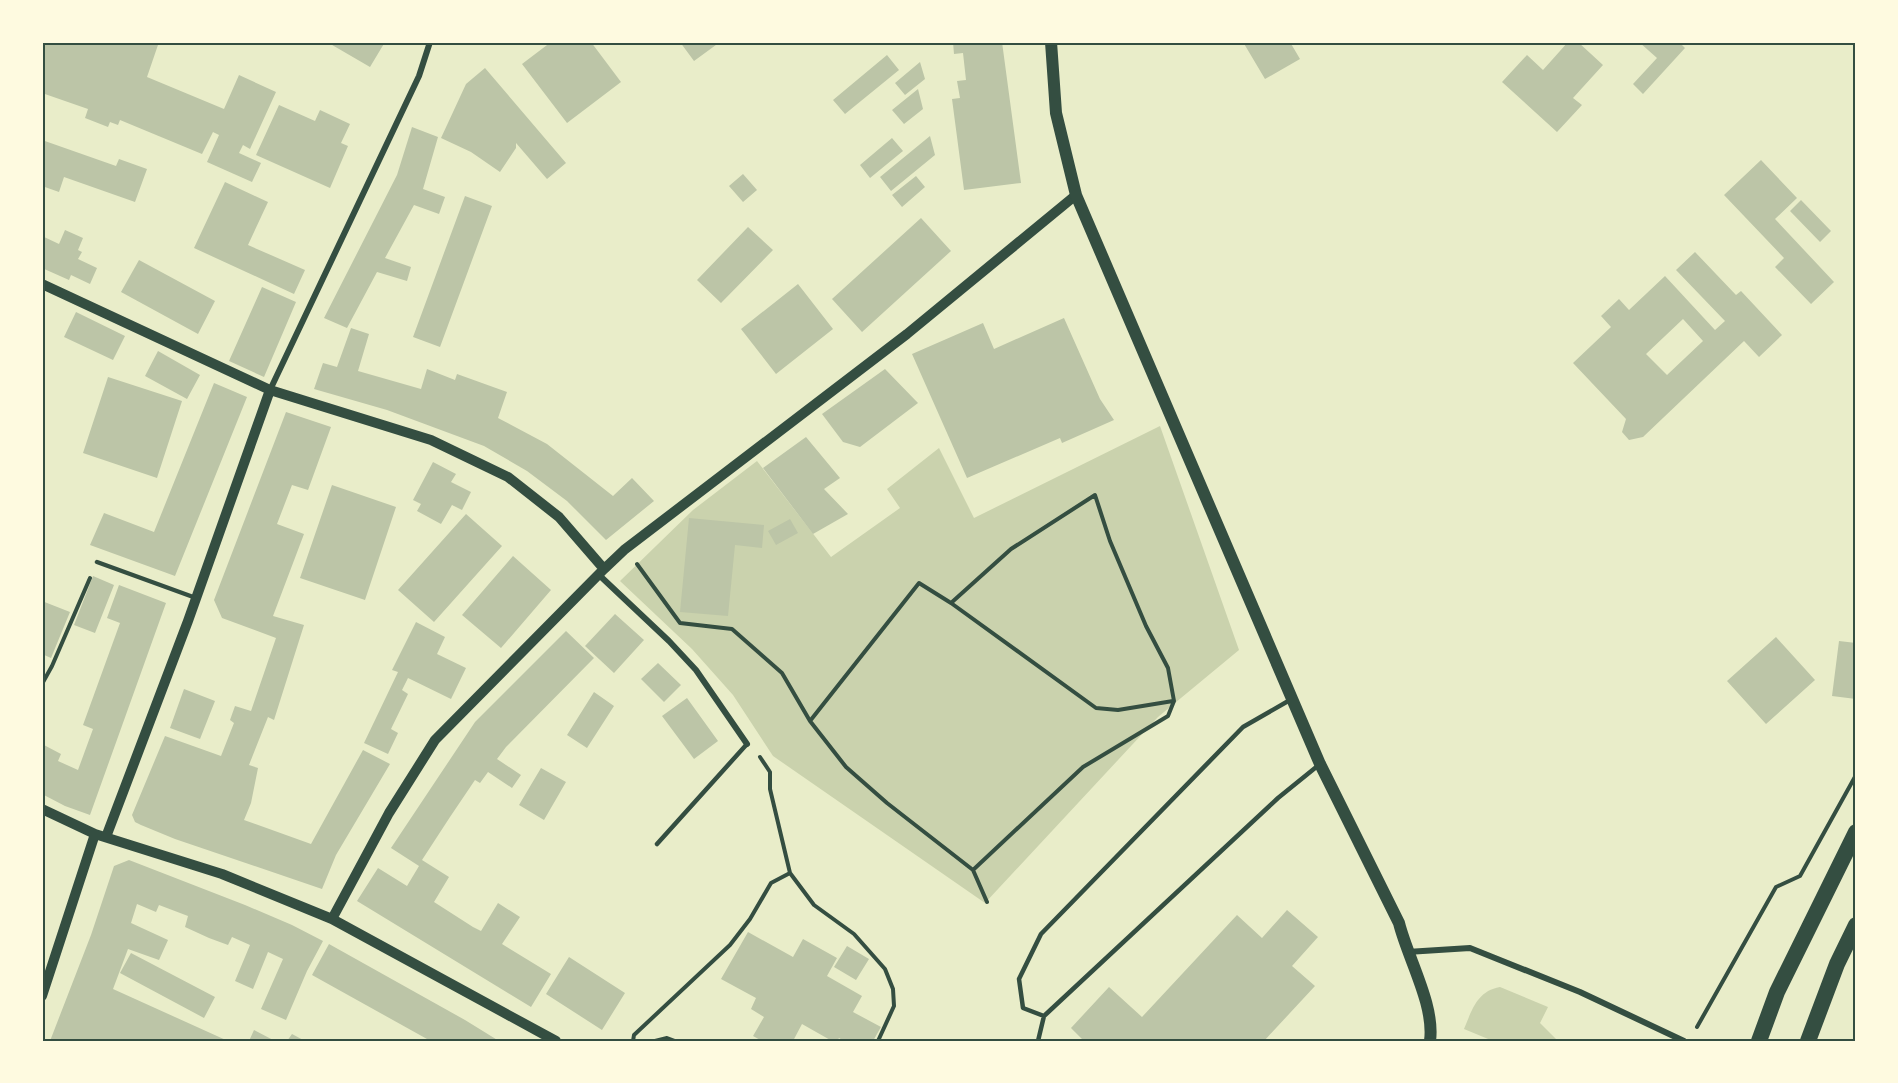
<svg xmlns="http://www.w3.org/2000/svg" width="1898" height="1083" viewBox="0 0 1898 1083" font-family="'Alegreya Sans',sans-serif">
<rect width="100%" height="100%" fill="#e9edc9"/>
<path fill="#cad2ad" d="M1160,426L1239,650L1158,717L985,903L773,756L733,695L692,649L620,581L693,510L757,461L831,557L900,508L887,489L939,448L974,518Z
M1500,987L1548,1007L1540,1023L1558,1041H1493L1464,1029C1472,1010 1477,991 1500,987Z"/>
<path fill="#bcc5a7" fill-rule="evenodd" d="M42,42H159L147,77L224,109L239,75L276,92L250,149L243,145L239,153L261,163L252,182L207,162L219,135L213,132L202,154L120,120L118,125L110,122L108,127L85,118L88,109L42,93Z
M327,42H385L370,67Z
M551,42H591L621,82L567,123L522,64Z
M680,42H720L694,61Z
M953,42H1002L1021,183L964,190L952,99L960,98L957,81L966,80L963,53L954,54Z
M1243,42H1290L1300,59L1265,79Z
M1568,42H1578L1603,65L1573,98L1582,105L1557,132L1502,82L1527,55L1543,70Z
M1639,42H1679L1685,48L1643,94L1633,84L1657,58Z
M887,55L899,70L845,114L833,100Z
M920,62L925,79L905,95L895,83Z
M485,68L566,163L547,179L516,143V148L500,172L471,152L441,138L466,84Z
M918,89L923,109L904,124L892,110Z
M279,105L315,121L320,110L350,124L341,143L348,146L330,188L256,155Z
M412,127L438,137L423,189L445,197L439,214L414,205L385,258L411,267L407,281L377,272L347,328L324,318L397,175Z
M930,136L935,155L891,191L880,177Z
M892,138L903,151L870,178L860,165Z
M42,140L116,166L119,159L147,169L135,202L64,177L59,192L42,186Z
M1761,160L1797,198L1775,219L1834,282L1811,304L1775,267L1784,258L1724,195Z
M743,174L757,190L743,202L729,186Z
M916,176L925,187L902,207L892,195Z
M225,182L268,202L248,245L305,270L294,294L194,248Z
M465,196L492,206L440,347L413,337Z
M1801,200L1831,231L1820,242L1790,211Z
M921,218L951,251L862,332L832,299Z
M748,227L773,250L721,303L697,280Z
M65,230L83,238L78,250L82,252L78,259L97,268L90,284L71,275L69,280L42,268V236L59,244Z
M1695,252L1736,295L1741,291L1782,335L1759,357L1744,341L1643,437L1629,440L1622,432L1626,419L1573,363L1611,327L1601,316L1619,299L1629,310L1665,276L1715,330L1725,321L1676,270ZM1683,319L1703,341L1667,375L1646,354Z
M139,260L215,301L198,334L121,292Z
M798,284L833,329L776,374L741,329Z
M262,287L296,302L264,377L229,361Z
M76,312L125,336L113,360L64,337Z
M1064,318L1100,399L1114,420L1062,443L1060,438L967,478L912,354L983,323L994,349Z
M351,328L369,334L358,371L421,389L427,369L455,380L457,374L507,392L498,418L547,444L613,496L632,478L654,501L606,540L567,501L527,471L484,446L387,410L314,389L323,363L337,367Z
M158,351L200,375L187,399L145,376Z
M885,369L918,403L860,447L843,442L822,414Z
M108,377L182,401L157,478L83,453Z
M214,383L247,397L175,576L90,545L104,513L154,532Z
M286,412L331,427L308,490L292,485L277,524L304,534L273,616L304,625L274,720L268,717L249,765L258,768L251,803L244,820L311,844L363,750L390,764L336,855L322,889L175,839L141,825L135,822L132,815L165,736L221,756L234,723L230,720L235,706L251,711L276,638L222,618L214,600Z
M806,437L840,478L824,489L848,514L813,534L763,468Z
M433,462L456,474L451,482L471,492L462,510L452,505L441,524L417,511L421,504L413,500Z
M332,485L396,507L365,600L300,578Z
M466,514L502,546L434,622L398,590Z
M689,518L764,525L762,548L735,545L728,616L680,612Z
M790,519L798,533L776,545L768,531Z
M513,556L551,590L501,648L462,615Z
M93,576L114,585L95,633L74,625Z
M119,585L166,603L90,815L65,806L42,794V744L61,754L58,761L78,770L93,729L83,725L120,623L107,618Z
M42,601L70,612L51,658L42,654Z
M615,614L644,640L614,673L585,646Z
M416,622L445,637L437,654L466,668L451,699L408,678L402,690L408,694L391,729L398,733L388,754L364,743L398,672L392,670Z
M566,631L594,658L506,747L497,759L521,775L512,788L488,772L480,783L475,780L450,817L422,860L449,877L434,902L473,927L481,931L498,903L520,917L502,944L551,974L531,1007L357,901L378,868L407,886L419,866L391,848L475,722Z
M1776,637L1815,680L1766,724L1727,681Z
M1839,641L1856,643V699L1832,696Z
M658,663L681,685L664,702L641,679Z
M184,689L215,701L200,739L170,728Z
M594,692L614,706L587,748L567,735Z
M687,698L718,741L694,759L662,716Z
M541,768L566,782L544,820L519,805Z
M129,860L245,905L292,925L323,941L307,971L286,1020L261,1009L283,959L268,952L253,989L235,981L250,945L232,937L228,945L209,938L185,927L188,916L159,905L156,912L137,904L131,923L168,940L159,960L128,949L113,989L228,1041H50L91,935L114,866Z
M1287,910L1318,937L1292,966L1315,986L1264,1041H1084L1071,1028L1109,987L1142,1017L1237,915L1262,938Z
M748,932L793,957L803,939L837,958L827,976L862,996L853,1012L881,1027L873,1041H844L839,1038L837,1041H832L802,1024L793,1041H762L753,1036L764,1017L751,1009L756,998L721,979Z
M329,944L465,1020L499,1041H426L427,1039L312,975Z
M847,946L869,959L856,980L834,967Z
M131,953L215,997L204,1018L120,973Z
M569,957L625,993L602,1030L546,994Z
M254,1030L275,1041H249Z
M292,1034L305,1041H287Z"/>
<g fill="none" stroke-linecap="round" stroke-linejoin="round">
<path stroke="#344e41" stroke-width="4" d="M637,564L680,623L732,629L782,673L810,721L846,767L887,803L973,870L987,902
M951,603L1096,708L1118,710L1173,701
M42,684L52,666L90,578
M810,721L919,583L951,603L1011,549L1095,495L1110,541L1146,626L1168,668L1174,701L1168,716L1083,767L973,870
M760,757L770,772V789L790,873L814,905L854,934L885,969L893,989L894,1006L878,1041
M1697,1027L1776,887L1800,876L1856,775
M633,1041L634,1035L730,945L750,919L771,883L790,873
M655,1041L667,1038L675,1041"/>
<path stroke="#344e41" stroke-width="4.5" d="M97,562L196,598
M1290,700L1243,727L1041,934L1019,979L1023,1008L1044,1016L1278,798L1320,764
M657,844L747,744
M1038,1041L1044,1016"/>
<path stroke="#344e41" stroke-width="6" d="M270,390L419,76L430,42
M598,574L669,641L696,670L747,744
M1407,952L1470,948L1580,992L1684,1041"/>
<path stroke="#344e41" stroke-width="10" d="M42,284L270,390L431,440L508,477L559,517L604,569
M42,809L95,834L222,874L332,919L556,1041
M106,837L188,621L270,390
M332,919L389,813L435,740L604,569L624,550L907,334L1076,195
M42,996L95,834"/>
<path stroke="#344e41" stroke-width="12" d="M1051,42L1056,113L1076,195L1320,764L1399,923C1408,959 1435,1005 1430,1041"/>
<path stroke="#344e41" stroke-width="16" d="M1759,1041L1777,992L1856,832
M1808,1041L1837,964L1856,925"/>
</g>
<rect width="1898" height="1083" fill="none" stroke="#fefae0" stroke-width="87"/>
<rect x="44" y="44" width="1810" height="996" fill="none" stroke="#344e41" stroke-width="2"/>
</svg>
